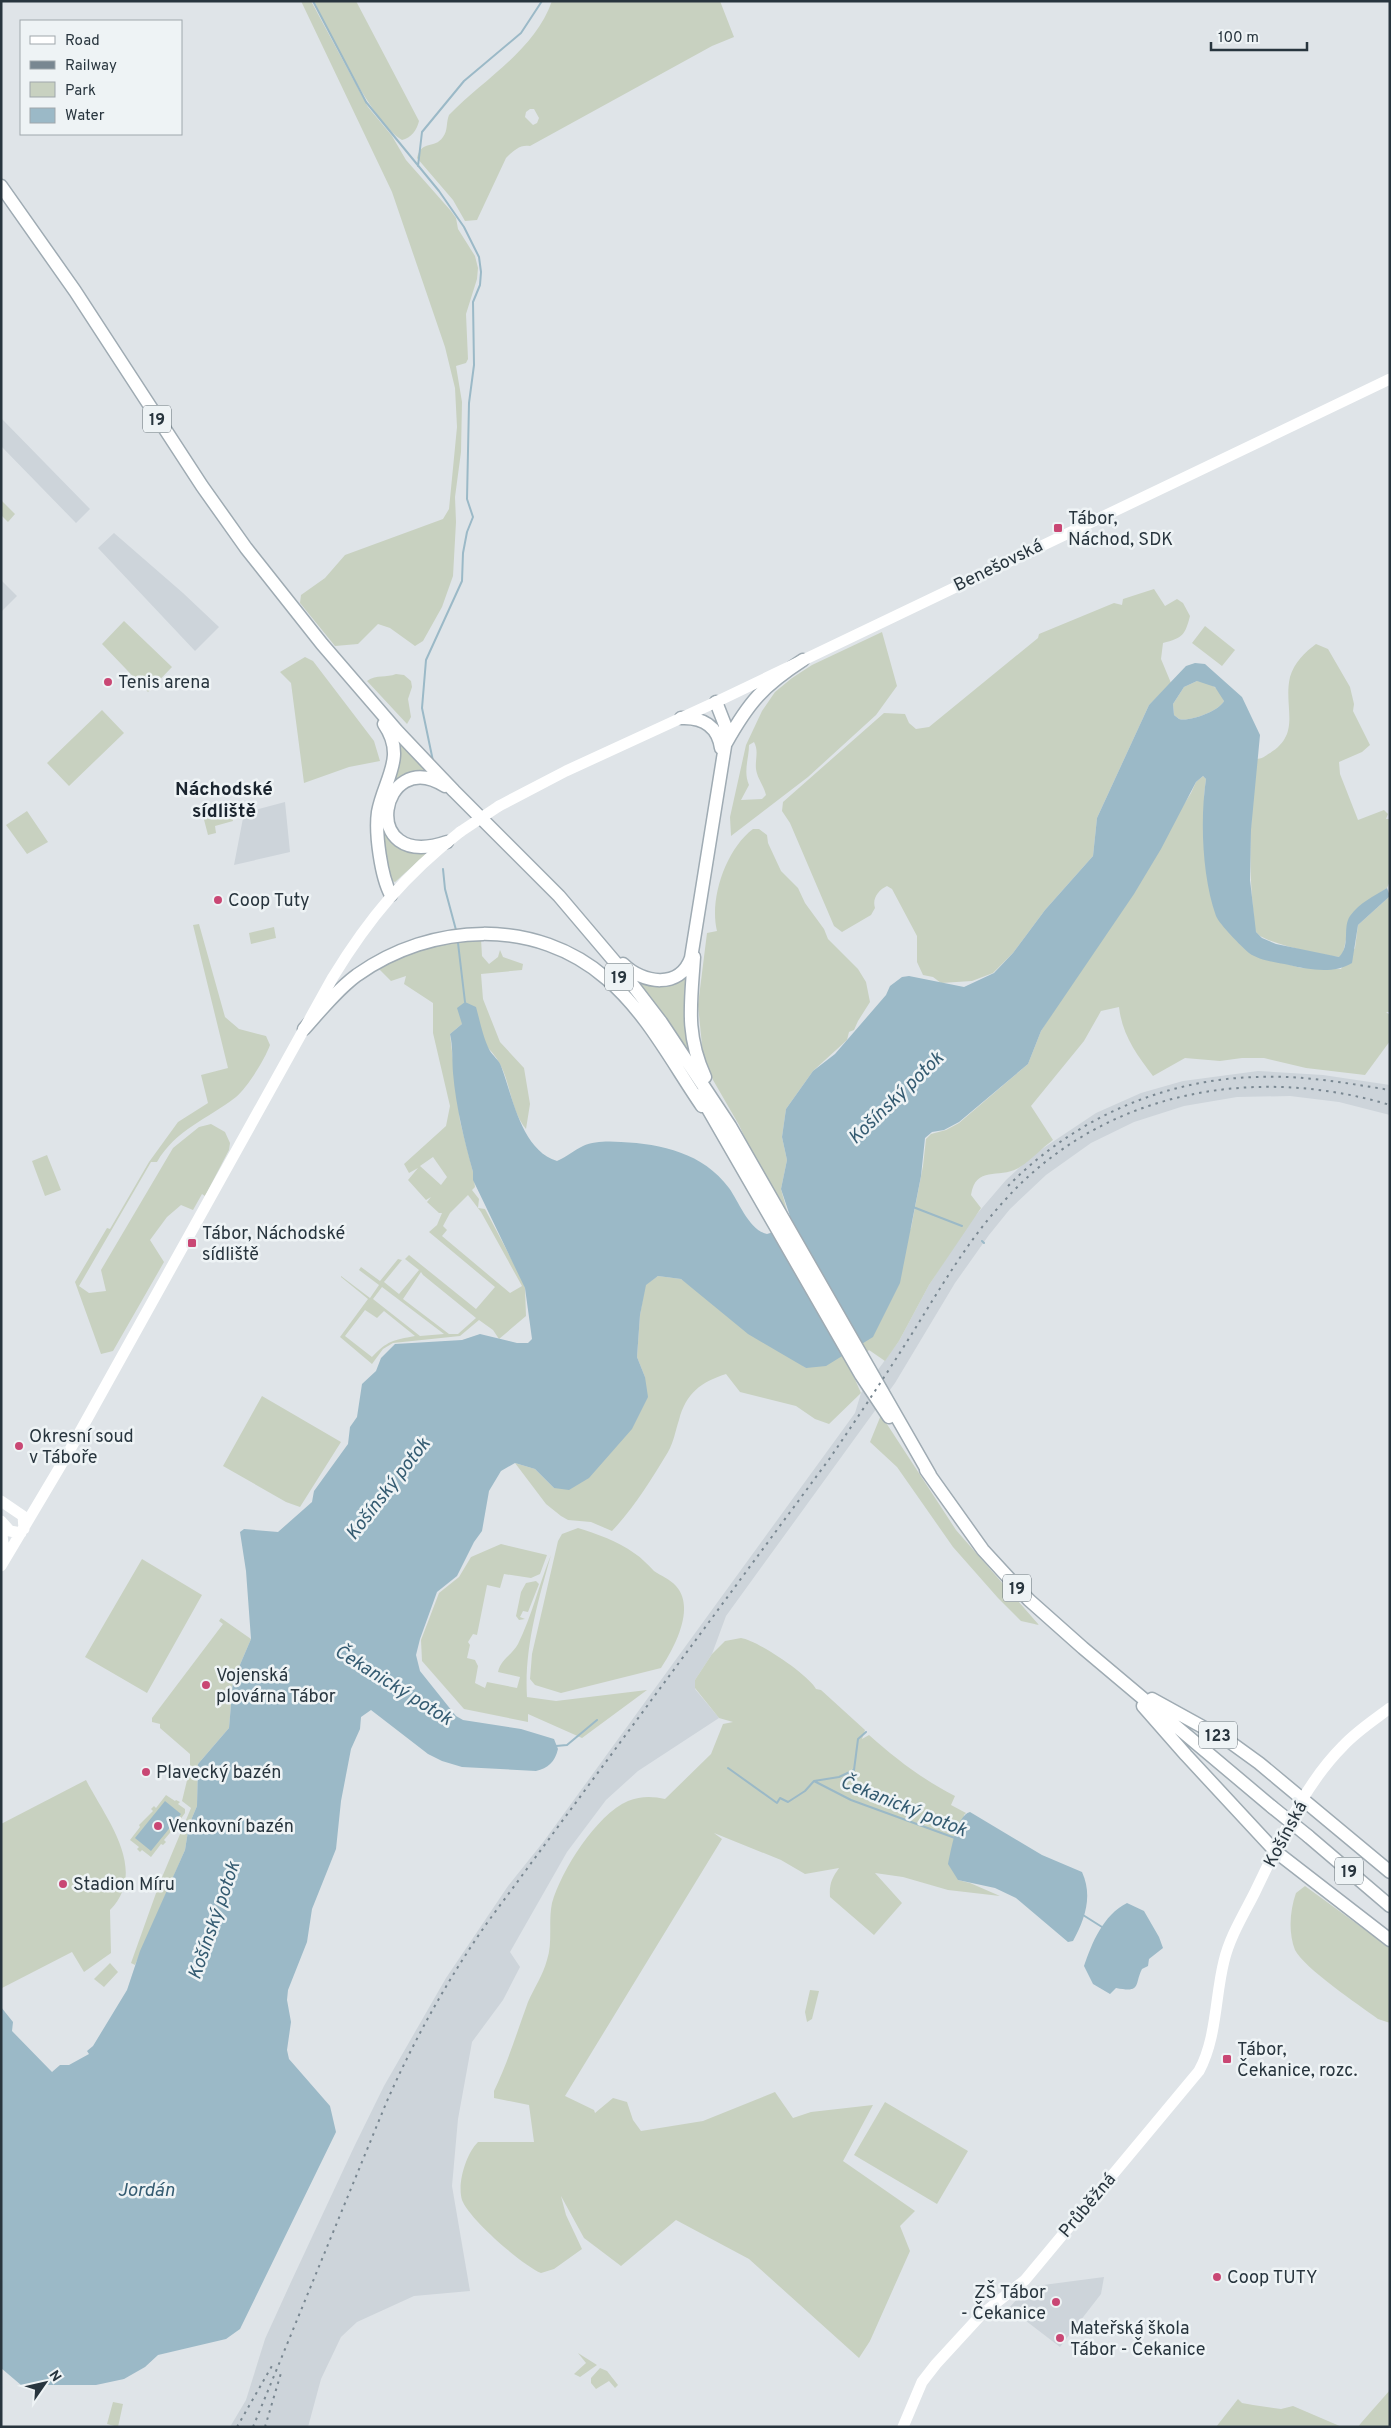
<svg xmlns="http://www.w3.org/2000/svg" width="1391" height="2428" viewBox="0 0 1391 2428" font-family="Overpass,sans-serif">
<rect width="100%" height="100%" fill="#dfe4e8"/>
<path fill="#cdd4da" d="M1,418L90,509L76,523L1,446Z
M114,533L183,593L219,627L195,651L98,548Z
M1,580L17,596L1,612Z
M285,802L290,852L234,865L244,813Z
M1258,1071L1323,1075L1390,1085V1115L1339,1102L1290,1096L1237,1097L1184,1106L1134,1122L1091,1143L1046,1175L1010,1209L989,1235L955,1283L895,1383L726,1616L712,1654L695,1680V1689L719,1718L638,1771L606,1800L567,1852L510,1952L520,1967L503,2000L472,2042L458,2119L452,2186L470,2291L414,2296L357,2322L341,2337L321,2379L308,2427H230L246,2400L265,2339L291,2282L354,2147L384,2086L446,1978L508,1886L544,1841L855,1413L861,1393L899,1341L929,1285L970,1222L1006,1180L1033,1155L1096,1113L1141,1093L1183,1081Z
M1104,2277L1101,2294L1060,2347L1009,2308L1028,2287Z"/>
<path fill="#c8d1c0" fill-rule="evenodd" d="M301,1H311L368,107L392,136L406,160L451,211L456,218L458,229L475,256L478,268L477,279L466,314L468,359L466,363L456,366L462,402L461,452L455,497L456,522L453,576L442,607L423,641L415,646L390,628L378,624L358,644L335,646L300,603L301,595L325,578L345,555L443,519L449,509L457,427L455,388L445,347L392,192Z
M314,1H356L419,121C417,130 411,138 402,140C371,121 331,35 314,1Z
M552,1H720L734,37L712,46L530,146C520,144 513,151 506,158L477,220L465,221L453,200L417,158C422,139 434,150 443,137C448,131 446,122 449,115C484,79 535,50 552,1ZM530,109H534L539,118L537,123L533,125L525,117L526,112Z
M1,500L15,514L8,522L1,515Z
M1154,589L1165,606L1177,599L1183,603L1190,616C1185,635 1183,638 1163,643L1161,659L1171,683L1149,705L1097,818L1093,856L1045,910L1013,953L993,973L972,981L941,983L933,977L923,975L917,962V936L892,889L887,886C878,890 872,899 875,908L871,915L842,932L834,926L790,823L782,811L783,802L884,713L905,714L909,723L916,729L929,727L1038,638L1039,634L1114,603L1122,605L1123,599Z
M124,621L172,667L148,692L102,644Z
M1205,626L1235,650L1222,666L1192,643Z
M882,632L897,686L876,715L808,777L731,836L730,817L746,745L762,711L775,692L792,678L812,665ZM754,742C759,751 755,759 756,769C757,778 764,786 766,795L762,799L741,800L749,785C743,771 749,759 749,745Z
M1316,644L1328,649L1350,687L1354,704L1353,711L1370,745L1362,752L1339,762L1340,774L1358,820L1384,810L1388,814L1386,819H1390V881L1387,888L1378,894L1347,935L1343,953L1340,957C1326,956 1262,943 1256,932C1253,926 1254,915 1253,909C1248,859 1251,809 1256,759C1262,759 1265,756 1270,753C1302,733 1283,707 1290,677C1294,663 1305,652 1316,644Z
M305,657L313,661L374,741L380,761L349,767L304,783L291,683L280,672Z
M396,674L404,675L411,681L412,687L408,699L411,717L407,724L367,681C377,674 386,678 396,674Z
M1197,681C1209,682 1221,688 1224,701C1219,711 1190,722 1179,719L1174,715L1173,704L1184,687Z
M102,710L124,733L69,786L47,763Z
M396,739L430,774L390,790Z
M1203,776L1206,779L1204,795V844L1208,878L1217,917L1250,953L1301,968L1341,969L1355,948L1358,925L1390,896V1012H1386L1390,1015V1041L1365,1075L1306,1068L1264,1058H1242L1220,1061L1185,1058L1153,1076C1136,1054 1122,1034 1119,1007L1101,1011L1084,1041L1031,1106L1053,1140C1042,1148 1031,1160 1020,1167C1000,1180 976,1164 971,1195L981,1208L929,1285L899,1341L885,1361L869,1350L849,1366L861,1393L829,1424L815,1419L796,1406L740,1392L726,1374C701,1382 686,1393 679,1420C675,1432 674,1441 668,1452C651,1480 634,1508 612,1531L591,1522L568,1520L561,1516L546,1504L515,1463L535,1469L554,1488L645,1377L637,1357L640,1315L645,1285L658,1276L681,1279L806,1368L911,1228L923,1166L926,1139L931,1134L946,1130L959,1123L1028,1064L1041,1031L1191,793L1196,782Z
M230,805L233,821L215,826L216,833L208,835L202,812Z
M27,811L48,842L27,854L6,825Z
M383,816L415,852L427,853L395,882L390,880L382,838Z
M753,829H759L767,835L768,843L781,871L798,888L805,903L824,929L828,939L858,969L866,982L870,1002L858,1021L854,1030L849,1032L847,1040L813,1071L786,1109L782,1137L787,1160L781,1189L789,1218L757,1164L739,1125L713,1080L703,1055L698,1005L707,933L717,931C709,899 726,849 753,829Z
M199,924L225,1017L239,1029L266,1036L270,1045C265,1059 247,1088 236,1097C208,1119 176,1129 157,1162H151L79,1286L89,1293L106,1291L101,1270L173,1148L199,1127L211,1124L225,1132L230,1143L229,1150L205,1196L202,1194L193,1210L181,1205L167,1217L150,1240L164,1262L113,1351L101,1354L75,1282L107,1228L110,1229L149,1162L178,1122L208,1103L201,1075L228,1068L193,925Z
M274,927L276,938L251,944L249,933Z
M481,939L482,956L489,964L498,957L500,950L503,957L523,964L522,970L481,974L483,999L500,1042L524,1068L530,1104L526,1129C511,1111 511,1085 500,1064C492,1048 474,1036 462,1024L450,1034L460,1121L473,1172L475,1187L472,1190L479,1199L478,1208L485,1209L523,1281L525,1288L526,1316L499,1339L493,1330L479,1320L460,1336L393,1343L383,1349L372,1364L340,1337L368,1299L341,1277V1276L370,1298L379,1285L359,1270L361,1267L380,1281L398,1259L402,1260L384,1282L399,1294L419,1270L405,1259L409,1255L476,1309L495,1287L429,1232L437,1225L442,1213H439L427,1202L431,1197L426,1200L408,1180L418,1168L409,1173L404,1164L446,1126L450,1106L433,1033V1003L404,984L406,976L391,981L378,968C413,950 441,943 481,939ZM433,1157L447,1177L441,1185L420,1166ZM468,1195L481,1212L522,1286L510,1293L442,1236L447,1230L443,1226L450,1213ZM421,1272L423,1275L476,1318L458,1334H449L403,1299ZM382,1287L444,1334L420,1336L373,1299ZM365,1310L377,1318L384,1311L415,1336C393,1340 387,1341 372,1357L345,1336Z
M688,974L692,1053L689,1054L635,979Z
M47,1155L61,1190L45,1196L32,1161Z
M262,1396L341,1442L300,1507L286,1502L223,1466Z
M881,1415L956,1530L1039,1625L1021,1621L998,1598L953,1547L897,1467L870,1442Z
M578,1528C597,1534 618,1541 634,1553C642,1558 648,1565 654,1571C661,1576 670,1579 676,1586C696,1608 674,1648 661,1668L561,1693L535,1685L530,1679L532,1654L558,1541L562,1534Z
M501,1544L547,1555L540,1574L531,1578L504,1574L500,1588L487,1585L477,1635L473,1634L468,1642L470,1645L467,1658L475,1660L478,1666L475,1683L485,1688L487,1682L517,1688L520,1677L498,1672C501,1659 512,1655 518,1644C532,1616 539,1584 551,1555C538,1601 524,1649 527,1697L556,1701L647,1690L582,1738L528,1714V1722L464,1709L422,1661L421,1640L439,1593L459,1577L471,1557Z
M142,1559L202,1595L147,1693L85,1657Z
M536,1581L539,1584L528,1612L523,1611L520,1617L525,1619L519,1620L516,1616L521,1592L526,1583Z
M221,1618L251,1639L233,1681L229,1728L198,1764L197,1806L189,1825L185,1850L135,1965L131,1963L160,1882L191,1808L182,1801L190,1768V1754L160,1728V1724L152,1722V1718L223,1624L219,1621Z
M741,1638C757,1640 809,1675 816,1689L821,1690L865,1730L862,1739L869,1735C896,1759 922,1779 955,1796L951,1805L966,1813L964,1815L958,1880L970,1883L1000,1896L948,1890L903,1877L875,1873L902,1903L874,1935L830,1897C829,1884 832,1878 839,1868L805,1874L781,1860L714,1833L722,1839L565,2096L594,2110L595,2113L613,2098L627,2102L633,2120L641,2131L703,2121L775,2092L793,2118L811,2112L873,2105L843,2161L915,2211L900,2226L910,2251L870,2341L859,2358L749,2259L676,2220L621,2266L584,2238L561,2196L566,2215L582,2249L554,2269L541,2273C522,2265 469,2219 462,2200C457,2183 466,2154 478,2142H534L529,2105L494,2098V2091C508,2062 517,2032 528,2002C534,1988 543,1975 547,1960C553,1942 548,1922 552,1903C561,1871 596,1815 628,1801C640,1796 653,1796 665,1799L711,1754L723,1724L733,1722L719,1718L695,1688V1680L712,1654L725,1641Z
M86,1780C106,1819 149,1870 110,1910L111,1953L84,1972L72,1952L2,1988L1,1824Z
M166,1795L175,1801L176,1800L180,1802L178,1804L185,1809V1813L177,1824L178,1826L176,1829L174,1828L164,1840L166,1842L163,1845L161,1844L151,1857L142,1850L140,1852L137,1849L139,1847L130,1840L140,1827L139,1825L153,1811L151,1809L154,1806L156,1808Z
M1305,1886L1390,1948V2023L1378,2019C1359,2005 1304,1968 1295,1950C1288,1932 1290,1910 1296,1893Z
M110,1963L118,1972L104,1987L94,1979Z
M810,1990L819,1991L812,2019L807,2022L805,2012Z
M885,2102L968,2151L937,2204L854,2155Z
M578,2353L597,2365L580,2377L574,2374L586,2363Z
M600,2368L607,2371L618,2385L615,2388L609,2381L596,2389L591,2383V2378Z
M1390,2390V2427H1358L1361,2423Z
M1238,2399L1242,2403L1253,2405L1281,2409L1293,2406L1342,2427H1216Z
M113,2402L123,2404L118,2427L107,2424Z"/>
<path fill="#9bb9c7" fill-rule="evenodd" d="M1195,663L1205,664L1242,697L1260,735L1251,830L1250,880L1256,932L1262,938L1276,944L1339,957C1351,945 1342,928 1350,916C1359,903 1374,896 1387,888L1390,896L1358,925L1352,963C1334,974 1310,970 1289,965C1276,962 1260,961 1249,953C1241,946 1220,925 1216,916C1202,877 1200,819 1206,779L1203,776L1196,782L1161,849L1134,894L1041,1031L1028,1064L959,1122L944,1130L932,1132L925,1138L921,1176L900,1283L873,1337L826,1366L806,1368L748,1334L681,1279L658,1276L646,1285L640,1315L637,1357L645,1377L648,1397L632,1429L589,1478L569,1490L554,1488L535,1469L515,1463L501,1471L489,1491L482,1531L474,1542L457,1576L437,1592L420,1639L416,1655L420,1671L456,1716L463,1720L521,1729L554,1739L558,1749C555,1762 548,1768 536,1771L462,1767L442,1761L428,1754L371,1710L361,1717L360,1729L351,1749L341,1801L336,1849L312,1909L307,1942L288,1990L287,2000L291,2022L287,2050L289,2059L330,2106L336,2132L240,2329L226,2339L158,2355L145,2367L124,2379L96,2385H21L1,2368V2007L13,2022L12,2031L52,2072L60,2065H69L89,2054L87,2051L93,2046L127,1990L140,1951L185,1850L189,1825L197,1806L198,1764L229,1728L233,1681L251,1639L246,1571L240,1532L244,1529L278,1532L312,1502L314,1491L348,1444L350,1427L357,1417L362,1384L376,1371L381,1358L395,1344L462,1340L480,1334L517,1343H528L532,1339L525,1288L473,1180V1172C464,1139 456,1107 453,1073C452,1059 453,1047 450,1034L462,1024L457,1008L465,1002L476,1007C480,1021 483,1038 490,1051C493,1056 499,1060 501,1066C513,1097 521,1150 557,1161C567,1157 574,1150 583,1146C594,1141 609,1141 621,1142C662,1144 703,1153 729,1188C739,1202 749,1230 767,1234L783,1229L790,1216L781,1189L787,1160L782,1137L786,1109L813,1071L835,1054L886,995L890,986L902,977L909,976L964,987L994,973L1013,953L1045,910L1093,856L1097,818L1149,705L1186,666ZM1197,681L1215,687L1224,701C1219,711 1190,722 1179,719L1174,715L1173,704L1184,687Z
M165,1801L181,1814L151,1851L135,1838Z
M970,1812L1042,1855L1082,1872C1093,1896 1085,1919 1073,1941L1068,1942L1016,1898L995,1888L958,1880L948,1864C951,1851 956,1816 970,1812Z
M1127,1903L1144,1911L1159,1937L1163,1948L1149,1959L1148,1966L1142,1969C1134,1985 1142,1993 1116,1988L1110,1994L1093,1984L1084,1966C1092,1943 1103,1915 1127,1903Z"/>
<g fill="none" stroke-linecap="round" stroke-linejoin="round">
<path stroke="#9bb9c7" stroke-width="2" d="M313,1L366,102L439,191L464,227L479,257L481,272L480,285L473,302L474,365L469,403L467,499L473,517L467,532L463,553L462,581L426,660L422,708L433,761
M418,166L422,132L464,81L521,33L542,1
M443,869L445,889L456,930
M458,943L465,1002
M913,1207L962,1226
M982,1241L984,1243
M556,1746L567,1745L597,1720
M728,1768L777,1803L780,1798L788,1802L805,1791L814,1781L851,1800L955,1838
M814,1781L839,1777L854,1770L858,1739L866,1732
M1083,1915L1102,1927"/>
<defs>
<path id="primary" d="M1,186L75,291L202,486L246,548L322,644L397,731L454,791L559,896L615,962L661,1022L730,1126L930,1475
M681,718C702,717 718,726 721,748
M384,724C407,757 384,779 378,812C375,833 381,877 391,895
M726,743C749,702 763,686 803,660
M445,786C380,744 356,873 447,842
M694,957C691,1003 685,1033 705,1077
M623,964C643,984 680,989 691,958L725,746V725L716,702
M304,1029C321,1010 337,990 357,975C432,922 536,917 607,979C647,1013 673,1064 702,1106
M700,1095L861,1375L889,1417
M926,1470L983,1550L1029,1600L1083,1648L1272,1807
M1152,1699L1230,1742L1259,1763L1390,1872
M1143,1706L1186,1755L1275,1851L1390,1940
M1308,1836L1390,1906"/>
</defs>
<use href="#primary" stroke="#9fabb3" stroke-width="15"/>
<path stroke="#fff" stroke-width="11" d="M499,806L566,771L716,702L1390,379
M1,1501L23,1516L24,1529
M1,1521L10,1531L21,1533
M1,1527L3,1543L1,1552
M1,1566L67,1455L333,977C369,918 405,875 460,832
M903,2427L922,2382L936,2364L981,2315L1025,2280L1199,2071C1217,2038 1215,1996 1224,1961C1230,1936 1244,1914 1255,1892C1280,1841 1303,1786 1343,1746C1357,1731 1374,1720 1390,1708"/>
<use href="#primary" stroke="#fff" stroke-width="12"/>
<path stroke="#798791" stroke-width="2" stroke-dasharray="2.5 5" stroke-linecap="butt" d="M1008,1186C1074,1119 1163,1079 1258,1077C1302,1075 1346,1083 1390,1090
M237,2427L273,2364
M253,2427L387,2101C415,2038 448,1979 487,1923L830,1458C858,1417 886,1375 913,1332C941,1287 968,1240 1005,1200C1103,1091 1254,1064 1390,1105
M265,2427L281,2373"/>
<defs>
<path id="primary-bridge" d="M1272,1807L1308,1836"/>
</defs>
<use href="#primary-bridge" stroke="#9fabb3" stroke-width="15" stroke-linecap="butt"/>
<path stroke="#fff" stroke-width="11" d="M460,832L499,806"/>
<use href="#primary-bridge" stroke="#fff" stroke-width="12"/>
</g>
<g fill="#c94774" stroke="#eef3f5" stroke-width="2">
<rect x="1053" y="523" width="10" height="10" rx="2.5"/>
<circle cx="108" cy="682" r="5"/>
<circle cx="218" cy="900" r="5"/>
<rect x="187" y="1238" width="10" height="10" rx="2.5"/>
<circle cx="19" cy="1446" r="5"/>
<circle cx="206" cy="1685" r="5"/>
<circle cx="146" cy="1772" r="5"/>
<circle cx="158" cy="1826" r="5"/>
<circle cx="63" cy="1884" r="5"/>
<rect x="1222" y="2054" width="10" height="10" rx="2.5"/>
<circle cx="1217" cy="2277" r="5"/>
<circle cx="1056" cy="2302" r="5"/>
<circle cx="1060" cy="2338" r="5"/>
</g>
<g text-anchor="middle" stroke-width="5" stroke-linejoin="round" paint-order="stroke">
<g fill="#eef3f5" stroke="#636e75" stroke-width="1">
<rect x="143" y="405.5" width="28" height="27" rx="4"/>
<rect x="605" y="963.5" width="28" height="27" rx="4"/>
<rect x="1003" y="1574.5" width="28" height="27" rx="4"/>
<rect x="1199" y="1721.5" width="38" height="27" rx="4"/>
<rect x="1335" y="1857.5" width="28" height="27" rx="4"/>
</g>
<g font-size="16" font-weight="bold" fill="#28353e">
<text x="157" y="425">19</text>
<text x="619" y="983">19</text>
<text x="1017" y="1594">19</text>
<text x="1218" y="1741">123</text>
<text x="1349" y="1877">19</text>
</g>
<g font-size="18" fill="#28353e" stroke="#eef3f5" text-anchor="start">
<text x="1068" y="524">Tábor,<tspan x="1068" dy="21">Náchod, SDK</tspan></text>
<text x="118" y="688">Tenis arena</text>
<text x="228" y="906">Coop Tuty</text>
<text x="202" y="1239">Tábor, Náchodské<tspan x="202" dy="21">sídliště</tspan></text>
<text x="29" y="1442">Okresní soud<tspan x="29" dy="21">v Táboře</tspan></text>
<text x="216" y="1681">Vojenská<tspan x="216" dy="21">plovárna Tábor</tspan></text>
<text x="156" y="1778">Plavecký bazén</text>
<text x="168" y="1832">Venkovní bazén</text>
<text x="73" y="1890">Stadion Míru</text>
<text x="1237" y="2055">Tábor,<tspan x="1237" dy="21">Čekanice, rozc.</tspan></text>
<text x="1227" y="2283">Coop TUTY</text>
<text x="1046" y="2298" text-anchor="end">ZŠ Tábor<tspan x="1046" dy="21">- Čekanice</tspan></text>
<text x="1070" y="2334">Mateřská škola<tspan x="1070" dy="21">Tábor - Čekanice</tspan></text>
</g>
<g font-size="18" fill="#28353e" stroke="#eef3f5">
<text transform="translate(998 565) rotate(-26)" y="6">Benešovská</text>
<text transform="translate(1285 1834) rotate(-62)" y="6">Košínská</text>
<text transform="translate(1087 2205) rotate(-50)" y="6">Průběžná</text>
</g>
<g font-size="19" font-weight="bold" fill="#1b252f" stroke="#eef3f5">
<text x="224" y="795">Náchodské<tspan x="224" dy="22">sídliště</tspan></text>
</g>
<g font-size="19" font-style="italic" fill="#345b71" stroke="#eef3f5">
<text transform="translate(895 1097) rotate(-44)" y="7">Košínský potok</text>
<text transform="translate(387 1488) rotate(-52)" y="7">Košínský potok</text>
<text transform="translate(394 1684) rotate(32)" y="7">Čekanický potok</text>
<text transform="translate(904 1805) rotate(22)" y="7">Čekanický potok</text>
<text transform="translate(213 1920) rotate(-71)" y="7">Košínský potok</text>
<text x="146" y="2196">Jordán</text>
</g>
</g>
<rect width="1391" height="2428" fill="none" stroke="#28353e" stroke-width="5"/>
<rect x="20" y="20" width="162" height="115" fill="#eef3f5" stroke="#9fa7ac"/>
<rect x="30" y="36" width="25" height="8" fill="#ffffff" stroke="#9fa7ac"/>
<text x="65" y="45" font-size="15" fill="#28353e">Road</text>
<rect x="30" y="61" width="25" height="8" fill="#798791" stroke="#9fa7ac"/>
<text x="65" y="70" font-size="15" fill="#28353e">Railway</text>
<rect x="30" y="82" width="25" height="15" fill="#c8d1c0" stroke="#9fa7ac"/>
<text x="65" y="95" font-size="15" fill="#28353e">Park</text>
<rect x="30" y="108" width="25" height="15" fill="#9bb9c7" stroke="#9fa7ac"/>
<text x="65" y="120" font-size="15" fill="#28353e">Water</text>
<g transform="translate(45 2383) rotate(56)" stroke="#eef3f5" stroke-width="4" paint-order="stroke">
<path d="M0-4L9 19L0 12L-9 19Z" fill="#28353e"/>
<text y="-8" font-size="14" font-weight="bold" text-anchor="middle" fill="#28353e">N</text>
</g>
<path d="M1211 42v8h96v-8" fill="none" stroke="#28353e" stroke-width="2.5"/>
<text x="1218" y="42" font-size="15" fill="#28353e" stroke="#eef3f5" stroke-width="4" paint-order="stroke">100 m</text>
</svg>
